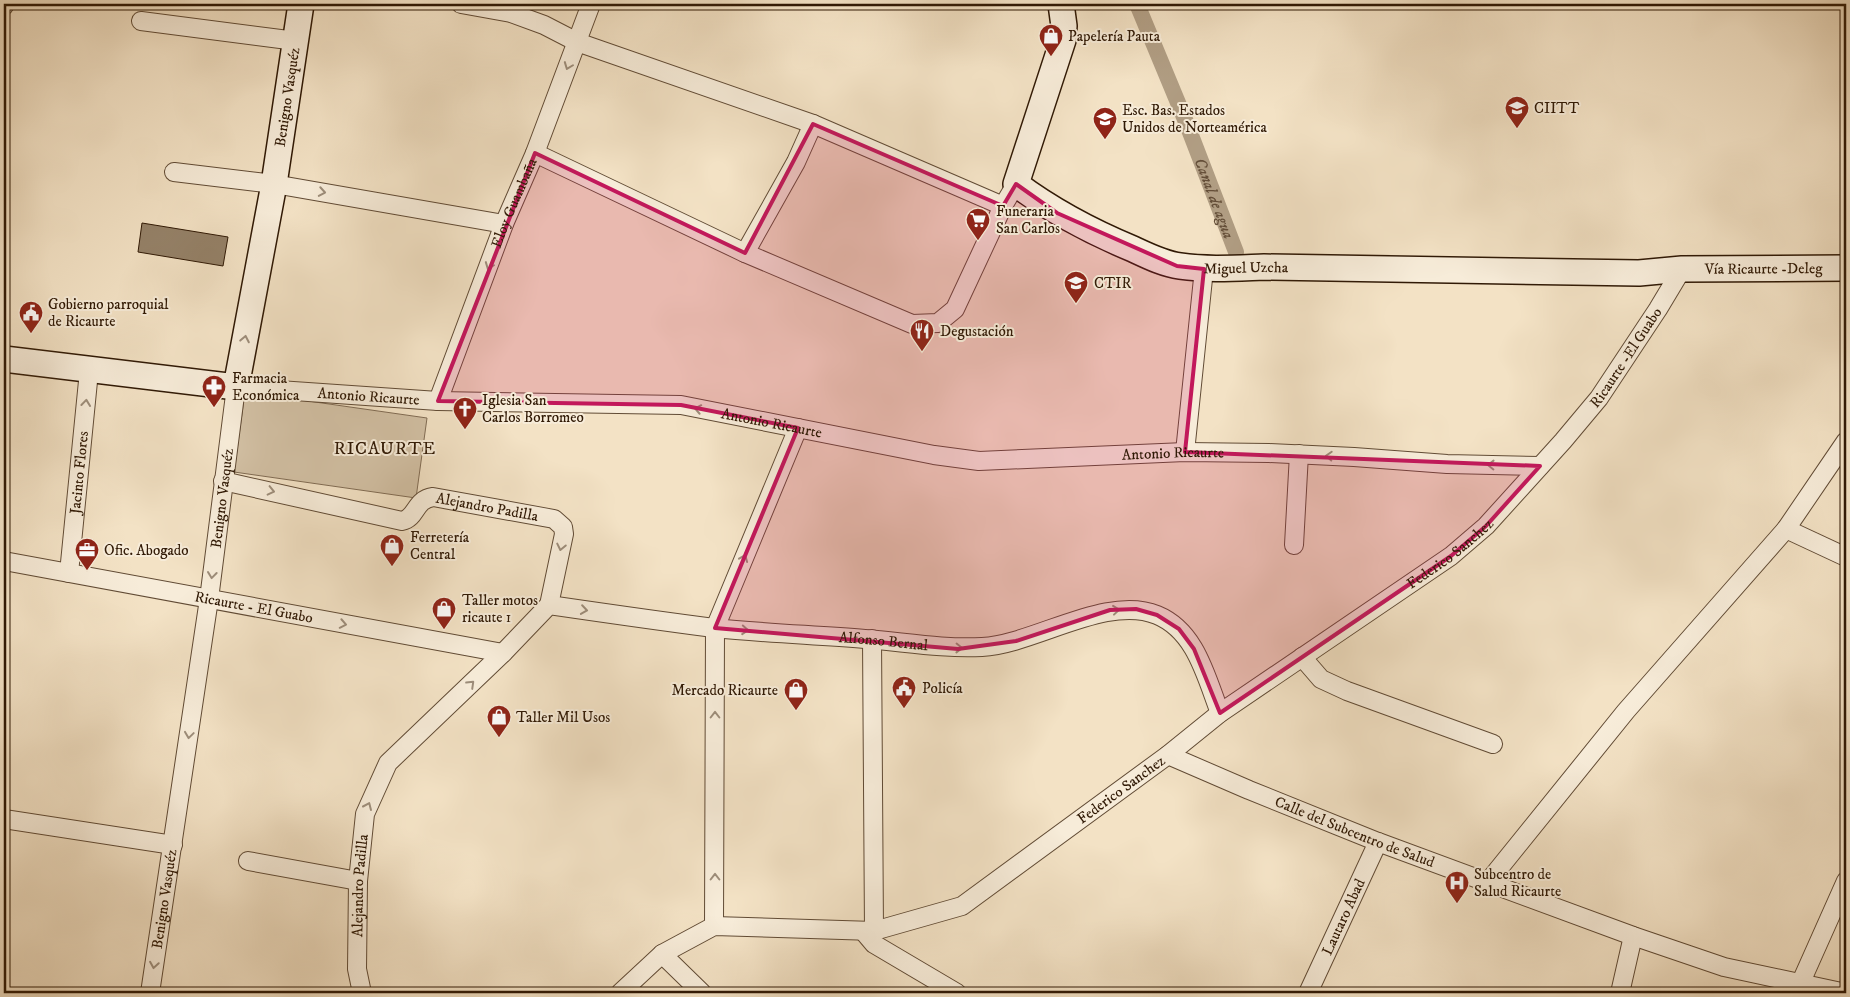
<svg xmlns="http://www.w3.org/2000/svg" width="1850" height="997" viewBox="0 0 1850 997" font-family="'IM FELL DW Pica',serif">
<rect width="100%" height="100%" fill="#f3e2c5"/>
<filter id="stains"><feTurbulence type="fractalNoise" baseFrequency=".004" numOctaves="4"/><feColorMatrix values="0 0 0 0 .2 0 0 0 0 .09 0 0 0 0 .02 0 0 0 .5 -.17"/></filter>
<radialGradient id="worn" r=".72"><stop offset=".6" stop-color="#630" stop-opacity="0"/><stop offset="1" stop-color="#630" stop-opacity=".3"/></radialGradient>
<path fill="#d2c0a4" stroke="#816c54" d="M245,392L427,418L416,498L234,472Z"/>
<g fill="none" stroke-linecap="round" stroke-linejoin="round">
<path stroke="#b19e84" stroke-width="16" id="s1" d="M1137,4L1186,122L1236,252"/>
</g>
<path fill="#958269" stroke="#301905" d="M142,223L228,237L223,266L138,252Z"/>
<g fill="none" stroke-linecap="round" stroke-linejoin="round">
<defs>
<g id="street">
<path d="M461,4L511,13L544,25L577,42L813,124L1003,206"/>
<path d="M4,6V4"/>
<path d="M141,21L296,41"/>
<path d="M535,153L745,253L912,324L938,323L955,309L1003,206L1016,184"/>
<path d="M174,172L274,184L504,224"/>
<path d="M745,253L796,162L813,124"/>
<path id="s2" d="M438,401L504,224L535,153L591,4"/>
<path d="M1185,452L1204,269"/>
<path id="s3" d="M223,481L402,521C417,518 414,500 433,497L554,519L563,527L564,534L549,605"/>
<path d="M1786,529L1846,557"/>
<path d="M1294,545L1299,454"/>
<path id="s4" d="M4,561L503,653"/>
<path id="s5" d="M69,573L89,371"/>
<path d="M872,639L874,931"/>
<path d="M1302,657L1321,679L1347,691L1493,744"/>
<path id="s6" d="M1168,755L1249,790L1378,842L1633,936L1724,967L1846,993"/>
<path d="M4,819L173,845"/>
<path d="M248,861L358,881"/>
<path d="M1488,882L1626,711L1786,529L1846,441"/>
<path d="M714,926L715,628L798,428"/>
<path d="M863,931L874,944L957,993"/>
<path d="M662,954L702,993"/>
<path d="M1801,982L1846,881"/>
<path id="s7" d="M150,993L209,599L236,387L438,401L681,405L934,455L979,461L1185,452L1269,453L1354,457L1447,464L1540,466"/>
<path id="s8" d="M362,993L357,969L358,881L365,814L388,763L503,653L549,605C604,613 659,621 714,628C764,633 815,635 865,639C904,642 942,649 982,647C1035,644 1107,594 1157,615C1196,631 1206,677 1220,713"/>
<path id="s9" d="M620,993L662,954L714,926L874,931L962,906L1168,755L1220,713L1451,556L1486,526L1563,441L1599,398L1658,309L1682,269"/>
<path id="s10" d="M1308,993L1378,842"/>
<path d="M1620,993L1633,936"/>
</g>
<g id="secondary">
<path id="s11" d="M1061,4L1064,26L1063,40L1016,184C1052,211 1092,232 1133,249C1148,256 1164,264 1180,266C1208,270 1236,268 1264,267L1639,273L1682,269L1846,268"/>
<path id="s12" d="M4,359L236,387L274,184L301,4"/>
</g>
</defs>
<use href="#street" stroke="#614b35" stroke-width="20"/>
<use href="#secondary" stroke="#301905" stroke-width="28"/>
<use href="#street" stroke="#f7ecd9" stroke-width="18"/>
<use href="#secondary" stroke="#f7ecd9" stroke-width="25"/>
</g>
<defs><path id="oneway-chevron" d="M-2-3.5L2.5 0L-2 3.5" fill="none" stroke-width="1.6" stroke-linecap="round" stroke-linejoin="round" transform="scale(1.25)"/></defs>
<g stroke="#9d8d7a">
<use href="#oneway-chevron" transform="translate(568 66) rotate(111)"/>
<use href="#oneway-chevron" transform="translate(322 192) rotate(10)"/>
<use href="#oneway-chevron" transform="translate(489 266) rotate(111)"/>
<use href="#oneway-chevron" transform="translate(245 339) rotate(-79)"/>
<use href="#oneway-chevron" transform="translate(86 403) rotate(-84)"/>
<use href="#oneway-chevron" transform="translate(698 409) rotate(-169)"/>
<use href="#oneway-chevron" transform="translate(1329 456) rotate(-177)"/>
<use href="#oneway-chevron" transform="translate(1491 465) rotate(-179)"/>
<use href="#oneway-chevron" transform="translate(271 491) rotate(13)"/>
<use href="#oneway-chevron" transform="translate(561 547) rotate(102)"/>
<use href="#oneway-chevron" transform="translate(744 558) rotate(-68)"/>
<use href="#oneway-chevron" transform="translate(212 575) rotate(97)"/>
<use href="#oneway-chevron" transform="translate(584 610) rotate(8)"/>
<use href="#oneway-chevron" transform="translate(1116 610) rotate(-6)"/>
<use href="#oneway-chevron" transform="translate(343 624) rotate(11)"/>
<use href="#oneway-chevron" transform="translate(745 630) rotate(4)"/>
<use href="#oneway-chevron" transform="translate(959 648) rotate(1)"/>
<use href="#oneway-chevron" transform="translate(471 684) rotate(-44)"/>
<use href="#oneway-chevron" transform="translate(715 715) rotate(-90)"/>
<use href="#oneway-chevron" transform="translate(189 735) rotate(98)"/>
<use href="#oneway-chevron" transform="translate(368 806) rotate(-66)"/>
<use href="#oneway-chevron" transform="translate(715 877) rotate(-90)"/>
<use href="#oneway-chevron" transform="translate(154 965) rotate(99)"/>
</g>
<path fill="#c2185b" fill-opacity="0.2" stroke="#c2185b" stroke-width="4" stroke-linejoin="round" d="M813,124L1003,206L1016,184L1057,213L1177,266L1204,269L1185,452L1540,466L1486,526L1451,556L1220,713L1194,649L1179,629L1157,615L1136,609L1110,610L1016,641L958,649L715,628L798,428L681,405L438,401L535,153L745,253Z"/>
<defs>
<symbol id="shop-pin" viewBox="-11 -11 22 30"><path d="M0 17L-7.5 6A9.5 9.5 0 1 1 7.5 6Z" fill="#8f2418" stroke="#f7ecd9"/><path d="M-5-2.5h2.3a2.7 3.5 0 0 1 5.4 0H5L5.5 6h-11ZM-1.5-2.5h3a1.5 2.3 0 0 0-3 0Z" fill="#fff"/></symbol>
<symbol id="university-pin" viewBox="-11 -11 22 30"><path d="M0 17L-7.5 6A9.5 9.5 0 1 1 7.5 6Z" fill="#8f2418" stroke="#f7ecd9"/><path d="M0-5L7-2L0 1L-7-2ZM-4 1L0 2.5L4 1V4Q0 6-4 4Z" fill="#fff"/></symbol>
<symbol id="school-pin" viewBox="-11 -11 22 30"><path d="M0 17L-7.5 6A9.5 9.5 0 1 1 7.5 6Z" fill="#8f2418" stroke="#f7ecd9"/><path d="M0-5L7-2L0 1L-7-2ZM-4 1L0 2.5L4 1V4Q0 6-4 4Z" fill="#fff"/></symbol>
<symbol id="supermarket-pin" viewBox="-11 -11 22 30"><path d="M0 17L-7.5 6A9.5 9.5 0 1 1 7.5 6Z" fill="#8f2418" stroke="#f7ecd9"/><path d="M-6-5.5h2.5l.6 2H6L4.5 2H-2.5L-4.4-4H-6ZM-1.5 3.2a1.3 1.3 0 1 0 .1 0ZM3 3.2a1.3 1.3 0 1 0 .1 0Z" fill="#fff"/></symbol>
<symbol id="civic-pin" viewBox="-11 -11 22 30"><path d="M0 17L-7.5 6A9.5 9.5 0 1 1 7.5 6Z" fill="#8f2418" stroke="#f7ecd9"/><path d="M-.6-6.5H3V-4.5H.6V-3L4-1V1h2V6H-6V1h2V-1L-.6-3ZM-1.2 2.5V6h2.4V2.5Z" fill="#fff"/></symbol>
<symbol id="restaurant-pin" viewBox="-11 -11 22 30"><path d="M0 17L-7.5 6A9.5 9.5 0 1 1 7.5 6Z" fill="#8f2418" stroke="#f7ecd9"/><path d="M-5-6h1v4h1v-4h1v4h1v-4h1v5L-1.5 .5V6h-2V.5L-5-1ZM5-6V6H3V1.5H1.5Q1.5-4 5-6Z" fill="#fff"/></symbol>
<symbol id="pharmacy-pin" viewBox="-11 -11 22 30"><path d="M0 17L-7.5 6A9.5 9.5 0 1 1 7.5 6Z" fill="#8f2418" stroke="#f7ecd9"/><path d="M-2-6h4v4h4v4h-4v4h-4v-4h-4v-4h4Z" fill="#fff"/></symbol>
<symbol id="church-pin" viewBox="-11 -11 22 30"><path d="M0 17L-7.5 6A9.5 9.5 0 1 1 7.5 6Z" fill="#8f2418" stroke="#f7ecd9"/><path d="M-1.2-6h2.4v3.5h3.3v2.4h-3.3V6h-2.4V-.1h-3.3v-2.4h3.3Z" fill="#fff"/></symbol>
<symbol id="office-pin" viewBox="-11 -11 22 30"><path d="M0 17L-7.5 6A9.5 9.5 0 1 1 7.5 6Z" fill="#8f2418" stroke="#f7ecd9"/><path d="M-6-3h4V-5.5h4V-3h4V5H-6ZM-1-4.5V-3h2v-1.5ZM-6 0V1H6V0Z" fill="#fff"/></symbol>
<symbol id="hospital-pin" viewBox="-11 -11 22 30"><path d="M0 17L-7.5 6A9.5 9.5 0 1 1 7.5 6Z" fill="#8f2418" stroke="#f7ecd9"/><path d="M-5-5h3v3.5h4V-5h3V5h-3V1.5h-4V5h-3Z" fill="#fff"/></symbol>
</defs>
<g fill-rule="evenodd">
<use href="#shop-pin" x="1037" y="22" width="28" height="38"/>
<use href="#university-pin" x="1503" y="94" width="28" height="38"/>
<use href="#school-pin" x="1091" y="105" width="28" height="38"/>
<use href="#supermarket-pin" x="964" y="206" width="28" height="38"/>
<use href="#school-pin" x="1062" y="269" width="28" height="38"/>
<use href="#civic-pin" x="17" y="299" width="28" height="38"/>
<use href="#restaurant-pin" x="908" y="317" width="28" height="38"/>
<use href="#pharmacy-pin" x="200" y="373" width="28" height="38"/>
<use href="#church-pin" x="451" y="395" width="28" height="38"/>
<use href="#shop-pin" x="378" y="532" width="28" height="38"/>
<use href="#office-pin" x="73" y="536" width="28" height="38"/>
<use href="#shop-pin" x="430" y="595" width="28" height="38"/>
<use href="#civic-pin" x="890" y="674" width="28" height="38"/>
<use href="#shop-pin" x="782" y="676" width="28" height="38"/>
<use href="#shop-pin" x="485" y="703" width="28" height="38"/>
<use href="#hospital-pin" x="1443" y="869" width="28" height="38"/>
</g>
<g text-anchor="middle" stroke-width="4" stroke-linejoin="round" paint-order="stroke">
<g font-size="15" fill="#301905" stroke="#f7ecd9" text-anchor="start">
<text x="1068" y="41">Papelería Pauta</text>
<text x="1534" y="113">CIITT</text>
<text x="1122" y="115">Esc. Bas. Estados<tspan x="1122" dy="17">Unidos de Norteamérica</tspan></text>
<text x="996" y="216">Funeraria<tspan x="996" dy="17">San Carlos</tspan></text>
<text x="1094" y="288">CTIR</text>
<text x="48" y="309">Gobierno parroquial<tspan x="48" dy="17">de Ricaurte</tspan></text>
<text x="940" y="336">Degustación</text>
<text x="232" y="383">Farmacia<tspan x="232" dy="17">Económica</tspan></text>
<text x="482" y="405">Iglesia San<tspan x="482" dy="17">Carlos Borromeo</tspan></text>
<text x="410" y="542">Ferretería<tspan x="410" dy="17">Central</tspan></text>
<text x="104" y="555">Ofic. Abogado</text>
<text x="462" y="605">Taller motos<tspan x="462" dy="17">ricaute 1</tspan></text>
<text x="922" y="693">Policía</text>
<text x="778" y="695" text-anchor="end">Mercado Ricaurte</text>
<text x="516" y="722">Taller Mil Usos</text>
<text x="1474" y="879">Subcentro de<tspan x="1474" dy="17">Salud Ricaurte</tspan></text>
</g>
<g font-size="15" fill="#301905" stroke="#f7ecd9">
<text dy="5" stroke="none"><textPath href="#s12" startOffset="528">Benigno Vasquéz</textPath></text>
<text dy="5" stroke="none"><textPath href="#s2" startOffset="212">Eloy Guambaña</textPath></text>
<text dy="5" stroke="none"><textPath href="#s11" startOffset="438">Miguel Uzcha</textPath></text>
<text dy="5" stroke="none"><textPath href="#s11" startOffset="956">Vía Ricaurte -Deleg</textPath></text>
<text dy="5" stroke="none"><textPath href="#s9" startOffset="1235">Ricaurte -El Guabo</textPath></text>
<text dy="5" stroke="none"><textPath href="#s7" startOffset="745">Antonio Ricaurte</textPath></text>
<text dy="5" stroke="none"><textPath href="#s7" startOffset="1150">Antonio Ricaurte</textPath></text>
<text dy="5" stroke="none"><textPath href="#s7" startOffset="1555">Antonio Ricaurte</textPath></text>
<text dy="5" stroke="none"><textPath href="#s5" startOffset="101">Jacinto Flores</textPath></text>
<text dy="5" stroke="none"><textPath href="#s7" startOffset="500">Benigno Vasquéz</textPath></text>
<text dy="5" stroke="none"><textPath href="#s3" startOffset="279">Alejandro Padilla</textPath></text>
<text dy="5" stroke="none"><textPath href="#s9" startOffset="970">Federico Sanchez</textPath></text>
<text dy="5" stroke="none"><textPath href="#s4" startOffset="254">Ricaurte - El Guabo</textPath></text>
<text dy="5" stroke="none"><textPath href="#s8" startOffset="798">Alfonso Bernal</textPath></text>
<text dy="5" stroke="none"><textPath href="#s9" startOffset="565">Federico Sanchez</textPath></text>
<text dy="5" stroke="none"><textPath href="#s6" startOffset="202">Calle del Subcentro de Salud</textPath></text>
<text dy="5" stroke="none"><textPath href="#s8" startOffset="108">Alejandro Padilla</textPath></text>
<text dy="5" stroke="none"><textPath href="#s7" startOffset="95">Benigno Vasquéz</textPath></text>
<text dy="5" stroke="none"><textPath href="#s10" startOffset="84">Lautaro Abad</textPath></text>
</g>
<g font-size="16" font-style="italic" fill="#644e38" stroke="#f7ecd9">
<text dy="6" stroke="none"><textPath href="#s1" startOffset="209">Canal de agua</textPath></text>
</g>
<g font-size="18" letter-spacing="1" fill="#301905" stroke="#f7ecd9">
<text x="385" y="454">RICAURTE</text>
</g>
</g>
<rect width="1850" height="997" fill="none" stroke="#f3e2c5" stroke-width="20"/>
<rect x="5" y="5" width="1840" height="987" fill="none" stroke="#301905" stroke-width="2.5"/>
<rect x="10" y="10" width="1830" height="977" fill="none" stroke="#301905"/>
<rect width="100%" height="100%" filter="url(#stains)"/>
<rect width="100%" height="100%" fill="url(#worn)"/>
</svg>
